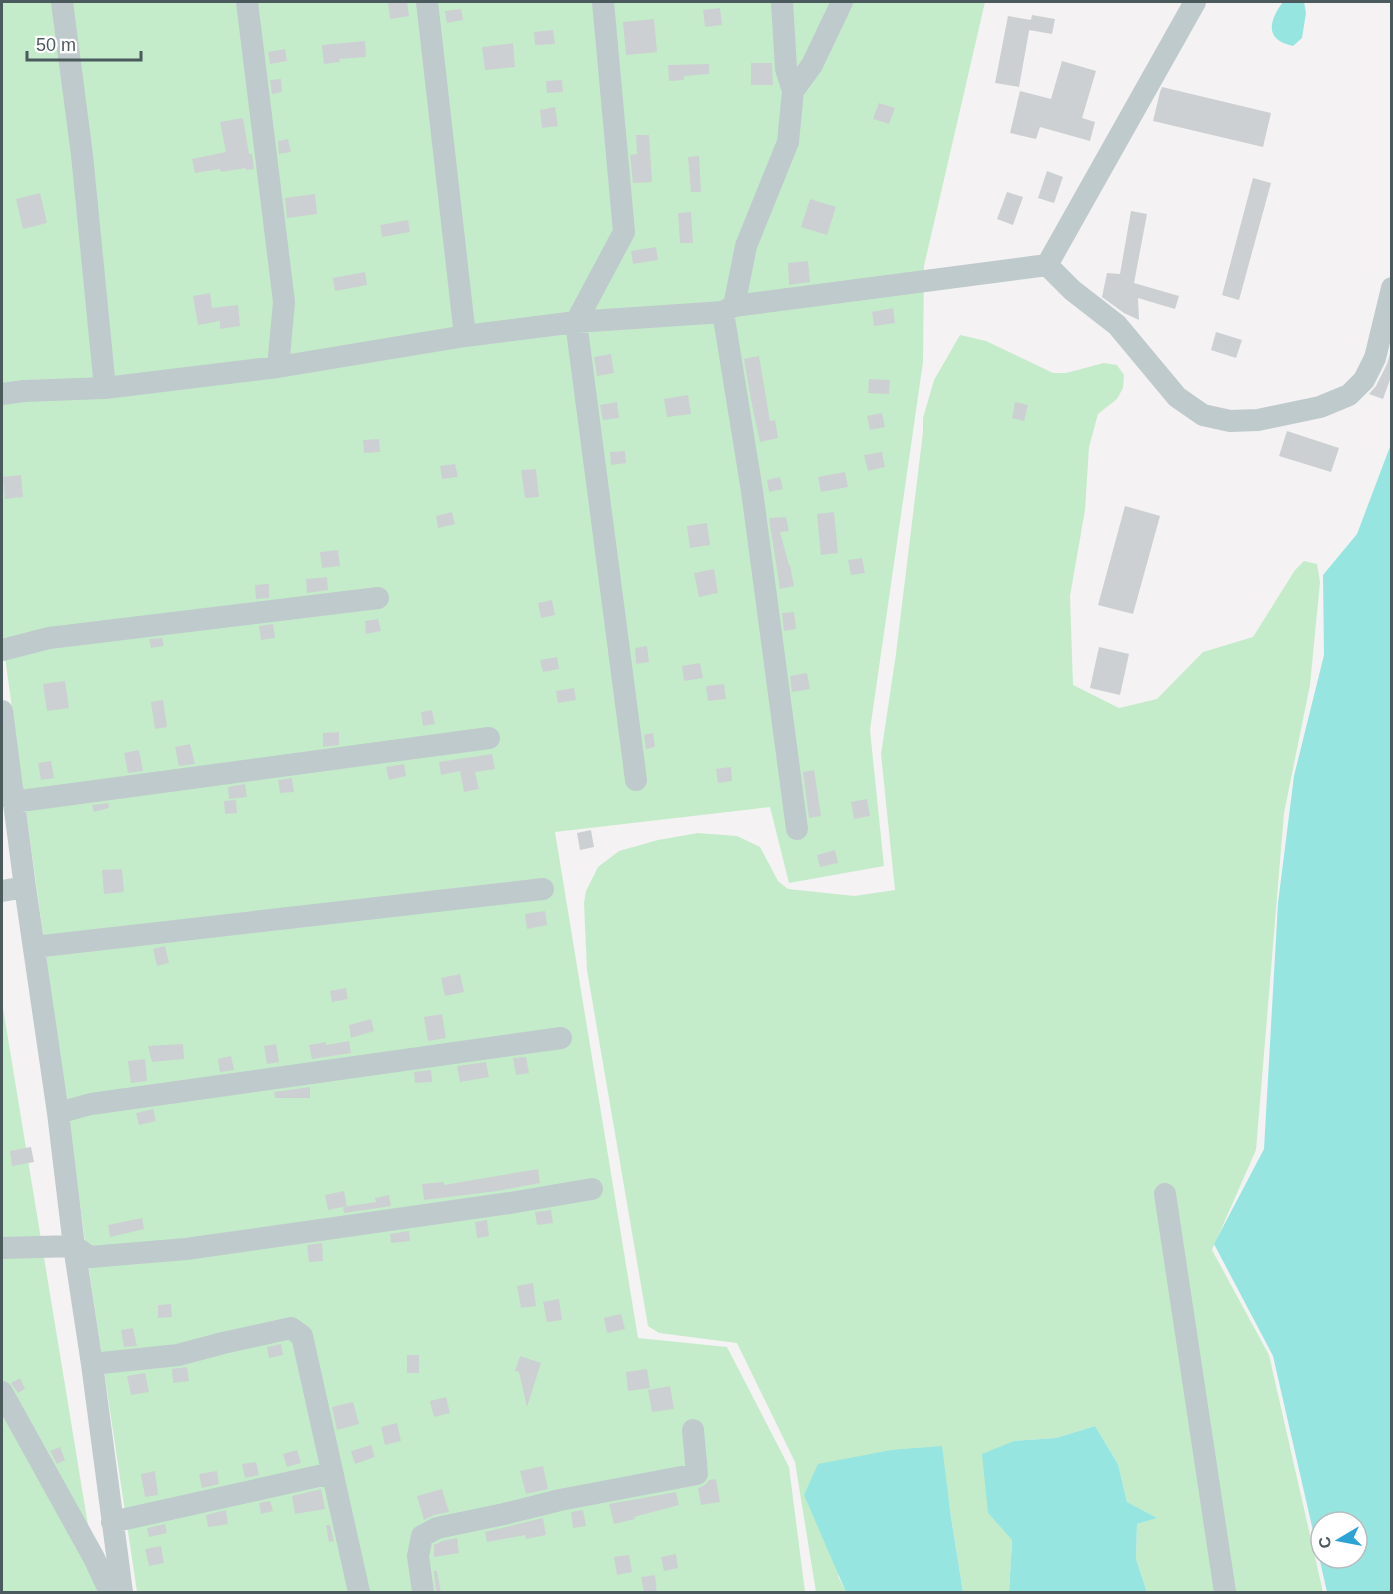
<svg xmlns="http://www.w3.org/2000/svg" width="1393" height="1594" viewBox="0 0 1393 1594" font-family="Helvetica,sans-serif">
<rect width="100%" height="100%" fill="#f4f2f2"/>
<path fill="#c5ecca" d="M2,2H985L924,266L923,362L870,730L884,866L789,883L770,807L555,832L638,1338L727,1347L789,1467L805,1592H137L88,1263L2,635Z
M960,335L986,341L1053,373H1066L1104,363L1117,365L1124,375L1123,388L1117,399L1098,414L1089,447L1085,510L1070,596L1073,685L1119,708L1157,699L1203,652L1253,637L1295,570L1304,561L1317,564L1320,582L1310,685L1284,813L1256,1150L1212,1250L1269,1355L1323,1592H1147L1136,1559L1137,1524L1156,1518L1127,1502L1118,1464L1095,1426L1056,1438L1014,1441L988,1513L1012,1539L1009,1592H963L951,1517L941,1446L838,1576L846,1592H816L795,1462L737,1343L659,1333L648,1326L587,970L584,903L586,891L598,867L619,851L658,840L698,833L737,836L760,847L778,881L788,889L854,896L895,890L881,754L896,654L923,432V418L934,380Z
M2,1002L99,1592H2Z"/>
<path fill="#97e5e0" fill-rule="evenodd" d="M1283,2H1304L1306,13L1302,38L1293,46C1265,40 1268,22 1283,2Z
M1391,444V1592H1327L1273,1356L1214,1244L1264,1149L1278,903L1294,776L1324,655L1323,575L1357,534ZM1321,1522H1357V1558H1321Z
M1095,1426L1118,1464L1127,1502L1157,1518L1137,1524L1136,1559L1147,1592H1009L1012,1540L988,1513L982,1454L1014,1441L1056,1438Z
M942,1446L951,1517L963,1592H846L804,1495L818,1464L891,1450Z"/>
<path fill="#ccd0d2" d="M388,2H407L409,16L390,19Z
M720,8L722,25L705,27L703,10Z
M461,9L463,20L447,23L445,11Z
M1032,15L1055,19L1052,34L1029,30Z
M1008,16L1031,20L1019,87L995,83Z
M654,19L657,52L626,55L623,22Z
M553,30L555,44L535,45L534,32Z
M365,41L366,57L339,59L340,62L324,64L322,45Z
M513,43L515,67L485,70L482,47Z
M285,49L287,61L270,64L268,52Z
M1062,61L1096,71L1082,118L1095,122L1090,141L1040,127L1036,139L1010,133L1020,91L1051,99Z
M751,63H772L773,85H751Z
M709,64V74L684,76V80L669,81L668,65Z
M281,79L282,92L272,94L270,80Z
M562,80L563,92L547,93L546,81Z
M1162,87L1271,113L1263,147L1153,121L1160,92Z
M879,103L895,108L889,124L873,119Z
M555,107L558,126L542,128L540,110Z
M243,118L249,154H252L254,169L246,170V168L221,172L220,169L195,173L192,159L226,152L220,122Z
M636,135H649L652,182L633,183L630,155L637,154Z
M288,139L291,152L279,154L278,141Z
M699,156L701,192H691L688,157Z
M1047,171L1063,177L1054,203L1038,198Z
M1253,178L1271,183L1239,300L1222,295Z
M1007,192L1023,197L1013,225L997,219Z
M40,193L47,223L23,229L16,199Z
M315,194L317,214L287,218L285,198Z
M810,199L836,207L827,235L801,227Z
M1131,211L1147,214L1134,283L1179,296L1175,309L1138,298L1139,320L1124,313L1102,297L1107,273L1120,274Z
M691,212L693,243H680L678,213Z
M408,220L410,232L382,237L380,225Z
M656,247L658,260L633,264L631,251Z
M808,261L810,282L789,285L788,263Z
M365,272L367,285L335,291L333,278Z
M210,293L212,308L238,305L240,326L220,329V321L198,325L193,296Z
M893,308L895,323L874,326L872,312Z
M1216,332L1242,340L1236,358L1211,350Z
M1392,347V374L1383,399L1369,394L1376,386L1387,364Z
M611,354L614,373L597,376L594,357Z
M759,356L770,421L775,420L778,438L760,442L752,405L744,359Z
M869,379L890,380L889,394L868,393Z
M688,395L691,414L667,417L664,399Z
M617,402L619,418L603,420L600,405Z
M1015,402L1028,405L1024,421L1012,418Z
M882,413L885,427L870,430L867,416Z
M1287,431L1339,448L1331,472L1279,456Z
M379,439L380,452L364,453L363,440Z
M625,451L626,463L611,465L610,452Z
M882,452L885,467L868,471L864,455Z
M455,464L458,477L442,479L440,466Z
M536,469L539,497L525,498L521,470Z
M845,472L848,487L821,492L818,477Z
M21,475L23,497L5,499L3,477Z
M780,477L783,489L769,492L767,480Z
M1125,506L1160,516L1133,614L1098,605Z
M452,512L455,524L438,528L436,516Z
M834,512L838,553L821,555L817,514Z
M786,517L789,531L780,532L789,565H790L794,586L780,589L769,518Z
M707,523L710,545L690,548L687,526Z
M338,550L340,566L322,568L320,552Z
M862,558L865,573L851,575L848,560Z
M714,569L718,593L699,597L694,573Z
M327,577L328,590L307,593L306,579Z
M269,584V598L256,599L255,585Z
M552,600L555,615L541,618L538,603Z
M794,612L796,629L784,631L782,613Z
M378,619L381,631L366,634L365,621Z
M273,624L275,638L261,640L259,626Z
M162,638L164,646L151,648L149,639Z
M647,646L649,662L636,664L635,648Z
M1099,647L1129,654L1120,695L1090,688Z
M557,657L559,669L543,672L540,660Z
M700,663L703,678L684,681L682,666Z
M807,673L810,689L792,692L790,676Z
M65,681L69,708L47,711L43,684Z
M724,684L726,699L708,701L706,686Z
M574,688L576,700L558,703L556,691Z
M163,700L167,727L155,729L151,702Z
M432,710L435,724L423,726L421,712Z
M339,732V745L323,747V733Z
M653,733L655,747L646,749L644,735Z
M190,744L195,764L179,766L175,747Z
M139,750L143,771L128,773L124,753Z
M492,754L495,769L475,772L479,789L464,792L460,771L441,775L439,762Z
M51,761L54,778L41,780L38,763Z
M404,764L406,776L389,780L386,767Z
M731,767L732,781L718,783L716,769Z
M814,770L821,816L809,818L803,772Z
M292,778L294,792L280,793L278,780Z
M245,784L247,797L229,799L228,787Z
M867,799L870,816L854,819L851,802Z
M236,800L237,813L225,814L224,801Z
M108,803L109,808L94,812L92,805Z
M591,830L594,847L580,850L577,833Z
M835,850L838,863L820,867L817,855Z
M122,869L124,892L104,894L102,870Z
M545,911L547,925L527,929L525,914Z
M165,946L169,963L157,966L153,949Z
M460,974L464,992L445,996L441,978Z
M346,988L348,999L332,1002L330,991Z
M442,1014L446,1038L428,1041L424,1017Z
M371,1019L374,1031L351,1038L349,1025Z
M349,1041L351,1053L312,1059L309,1045L326,1042V1045Z
M183,1044L184,1059L152,1062L148,1046Z
M276,1044L279,1062L267,1064L264,1046Z
M231,1056L234,1070L220,1072L218,1059Z
M526,1057L529,1073L516,1075L513,1058Z
M145,1059L147,1081L131,1083L128,1061Z
M486,1062L489,1077L460,1082L457,1066Z
M431,1070L432,1082L415,1083L414,1072Z
M310,1087V1098H275L274,1092Z
M153,1109L156,1121L139,1125L136,1113Z
M31,1147L34,1162L12,1166L10,1151Z
M538,1169L540,1183L497,1191L424,1200L422,1184L444,1182V1185Z
M344,1191L347,1206L328,1210L325,1195Z
M389,1195L391,1206L344,1213L343,1207L376,1202L375,1198Z
M551,1210L553,1223L537,1225L535,1212Z
M142,1218L144,1229L110,1237L108,1225Z
M487,1220L489,1236L477,1238L475,1222Z
M409,1231L410,1241L391,1243L390,1234Z
M322,1243L323,1261L309,1262L307,1245Z
M533,1283L536,1306L521,1308L517,1286Z
M559,1299L562,1320L547,1322L543,1302Z
M171,1304L172,1317L158,1318V1305Z
M621,1314L625,1329L607,1333L604,1318Z
M133,1328L137,1346L124,1347L121,1330Z
M281,1344L283,1355L269,1358L267,1347Z
M407,1355H419V1373H407Z
M520,1356L541,1363L527,1407L519,1372L515,1371Z
M187,1367L189,1381L173,1383L172,1369Z
M647,1369L650,1388L628,1391L626,1372Z
M145,1373L149,1392L131,1395L127,1376Z
M20,1378L25,1389L18,1393L11,1383Z
M670,1386L674,1409L652,1412L648,1390Z
M446,1397L450,1413L434,1417L430,1401Z
M353,1402L359,1424L337,1430L332,1407Z
M397,1423L401,1441L385,1445L381,1427Z
M371,1445L375,1457L355,1464L351,1451Z
M60,1447L65,1460L57,1464L50,1451Z
M297,1450L301,1463L287,1467L283,1454Z
M256,1462L259,1475L245,1478L242,1464Z
M543,1466L548,1489L526,1494L520,1471Z
M155,1471L158,1495L145,1497L141,1474Z
M217,1471L219,1484L202,1488L199,1474Z
M716,1479L720,1502L701,1505L698,1488L705,1485L709,1480Z
M321,1489L325,1509L295,1514L292,1496Z
M442,1489L449,1512L434,1515L424,1520L417,1496Z
M676,1492L679,1505L634,1517L635,1519L614,1524L609,1504Z
M270,1501L273,1511L261,1514L259,1503Z
M226,1510L228,1524L208,1527L206,1515Z
M583,1510L586,1526L573,1528L571,1512Z
M543,1518L546,1535L526,1539L525,1535L487,1542L485,1532Z
M165,1524L167,1533L149,1537L147,1528Z
M326,1525H330L334,1541L329,1542Z
M457,1538L459,1553L434,1557V1545L442,1541Z
M161,1546L164,1563L149,1566L145,1549Z
M676,1554L678,1568L664,1571L661,1557Z
M629,1555L632,1572L617,1575L614,1557Z
M434,1571H437L441,1593H436Z
M655,1575L657,1593H644L641,1577Z"/>
<g fill="none" stroke-linecap="round" stroke-linejoin="round">
<path stroke="#bfcacd" stroke-width="22" d="M62,2L82,155L105,388
M247,2L284,302L278,367
M427,2L465,336
M603,2L624,232L576,322L636,780
M782,2L786,69L793,91
M1047,265L1072,290L1117,325L1177,397L1203,415L1230,421L1258,420L1320,407L1349,395L1364,380L1375,358L1392,288
M1047,265L1195,2
M734,306L746,246L788,142L793,91L812,65L842,2
M723,312L752,491L797,829
M2,394L24,391L105,388L278,367L465,336L576,322L723,312L734,306L1047,265
M2,650L49,638L378,598
M2,711L25,887L58,1113L74,1246L92,1364L122,1592
M13,802L489,738
M2,891L25,887
M34,947L543,889
M58,1113L91,1104L561,1038
M1165,1194L1225,1592
M2,1248L74,1246L90,1257L186,1249L510,1203L592,1189
M92,1364L178,1355L223,1343L291,1328L302,1336L359,1592
M2,1392L94,1558L106,1584L116,1592
M112,1522L332,1473
M423,1592L418,1556L422,1536L437,1528L504,1514L560,1500L697,1474L693,1430"/>
</g>
<rect width="1393" height="1594" fill="none" stroke="#4b5a5d" stroke-width="6"/>
<g transform="translate(1339 1540) rotate(260)"><circle r="28" fill="#ffffff" stroke="#b7bdbe" stroke-width="1.5"/>
<path d="M0-4.5L10 22L0 15L-10 22Z" fill="#2ba3d4"/>
<text y="-9" font-size="16" font-weight="bold" text-anchor="middle" fill="#4b5a5d">С</text>
</g>
<path d="M27 51v9h114v-9" fill="none" stroke="#4b5a5d" stroke-width="3"/>
<text x="36" y="51" font-size="18" fill="#4b5a5d" stroke="#ffffff" stroke-width="4.5" paint-order="stroke">50 m</text>
</svg>
